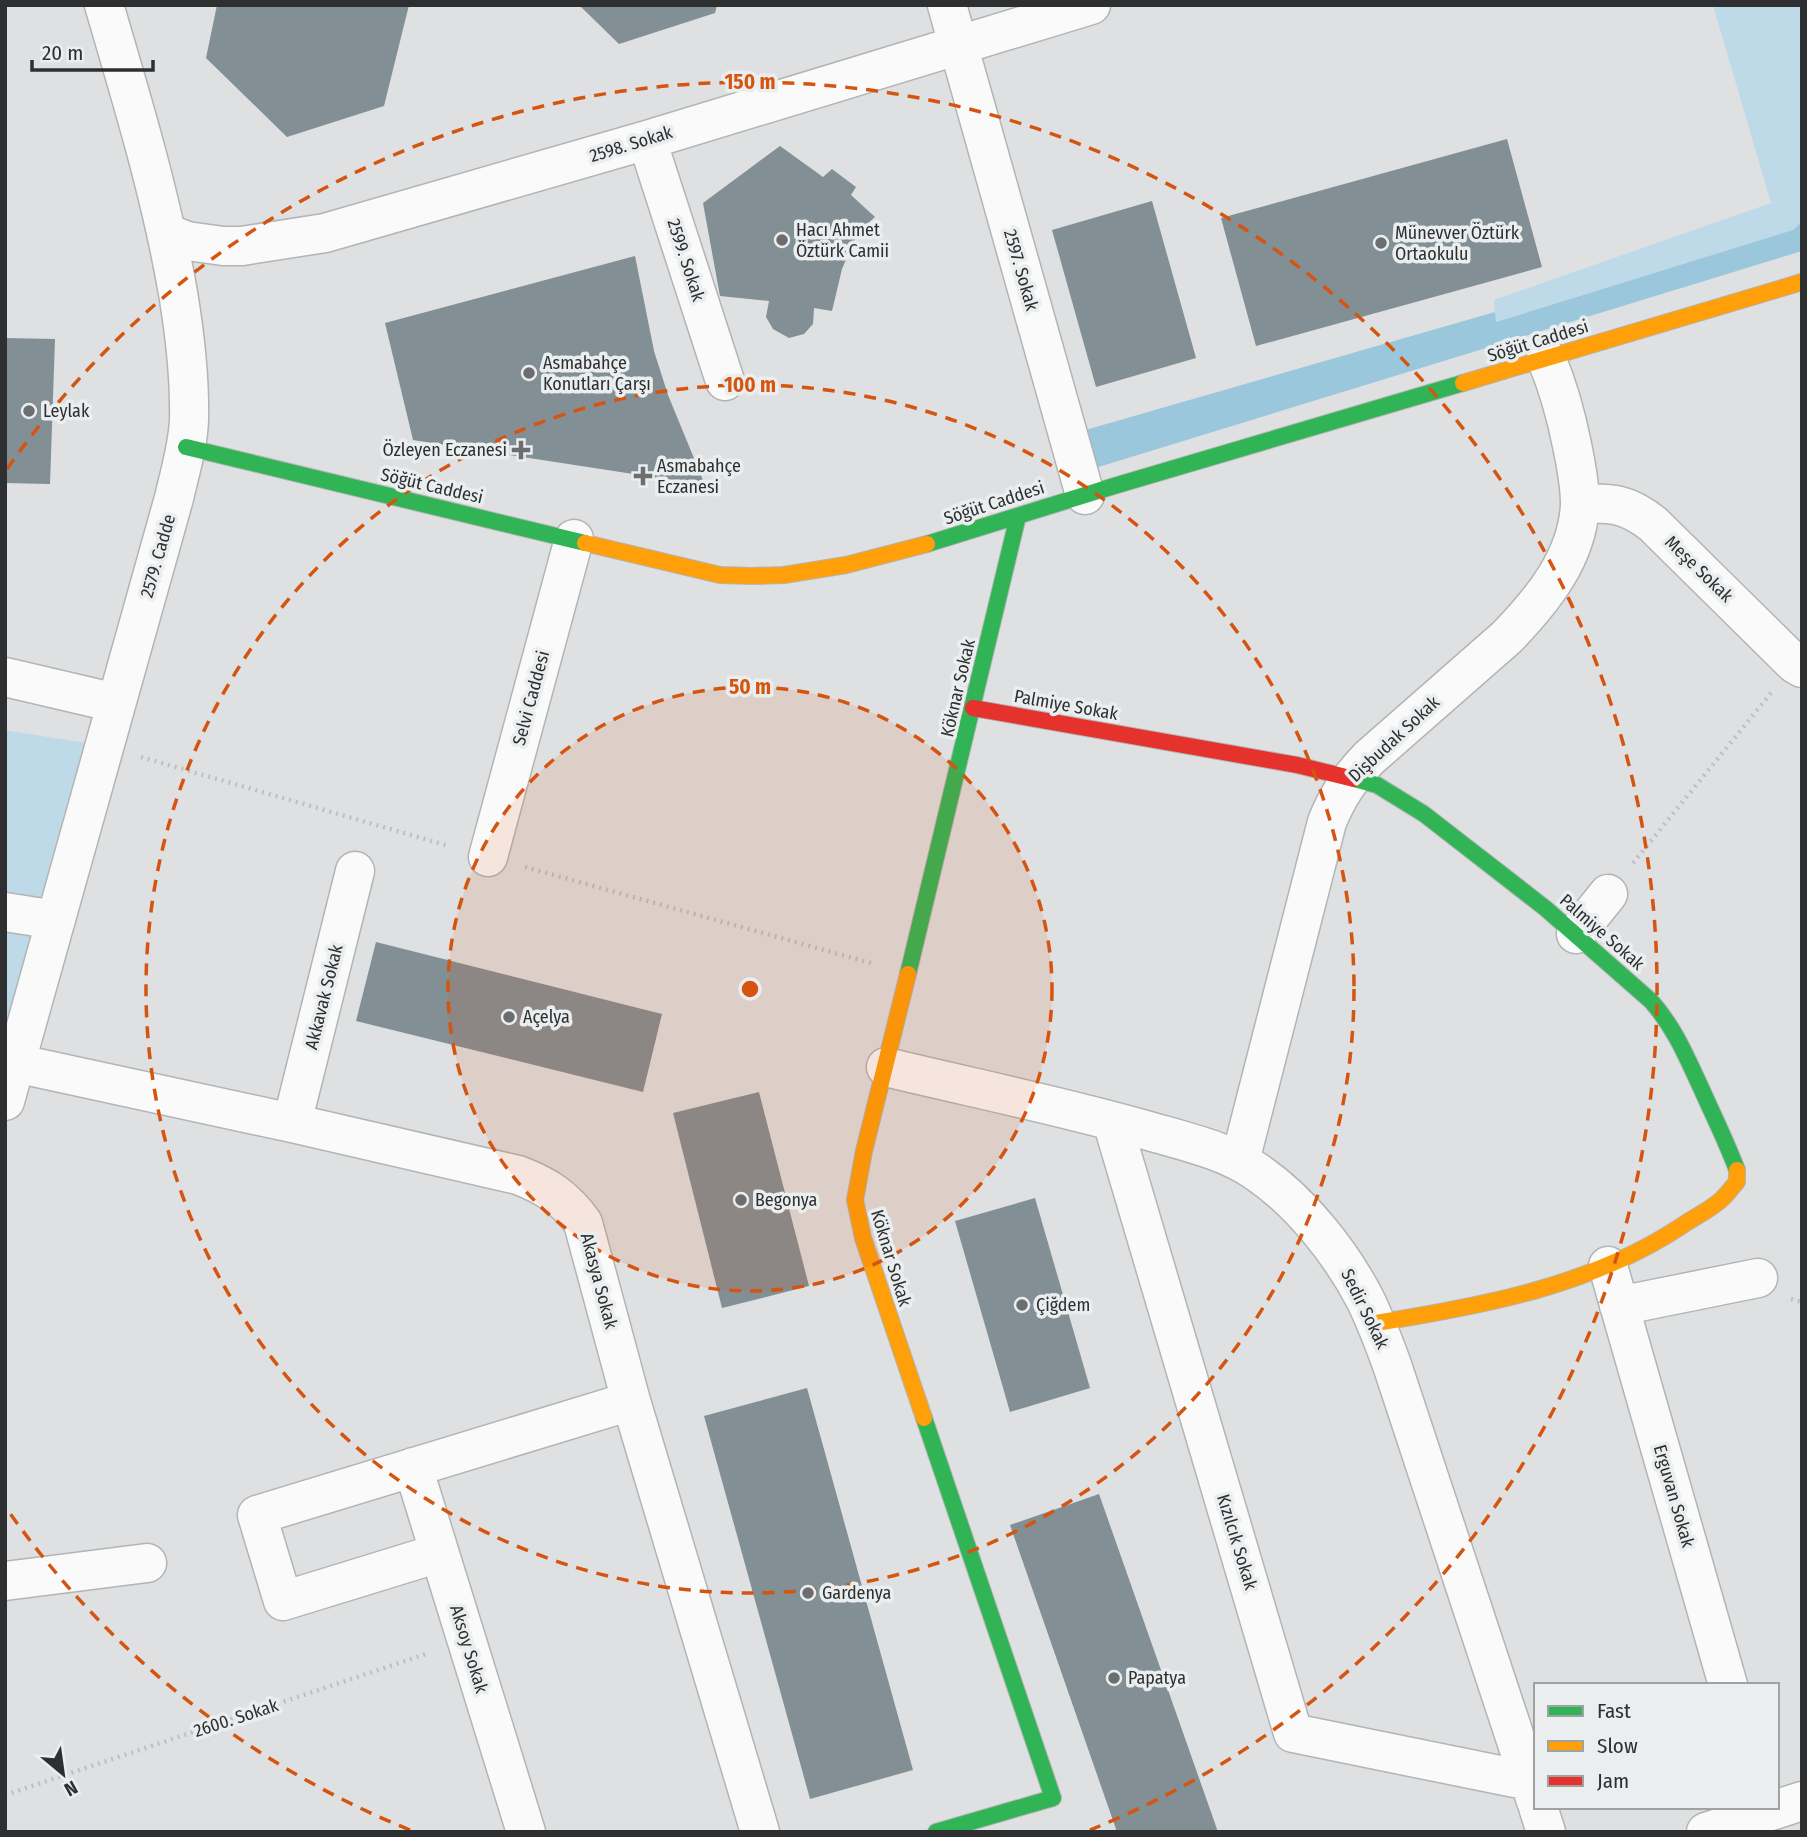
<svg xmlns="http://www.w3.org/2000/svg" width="1807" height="1837" viewBox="0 0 1807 1837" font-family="'Fira Sans Condensed',sans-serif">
<rect width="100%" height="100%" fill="#dee0e1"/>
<path fill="#bedae9" d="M1713,5H1802V222L1794,230L1495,322L1494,300L1771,203Z
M5,730L104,746L5,1101Z"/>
<path fill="#9ac7dc" d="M1802,222V251L1092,469L1082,431L1495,312L1496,322L1793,230Z"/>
<path fill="#828f95" d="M217,5H409L384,106L287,137L206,58Z
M579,5H717L715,13L619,44Z
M1507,139L1542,267L1256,346L1221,218Z
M780,146L823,177L832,169L856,187L851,195L875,217L859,231L851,248L842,269L832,311L814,308L813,324L804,334L789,338L773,329L766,317L769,301L720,296L703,203Z
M1152,201L1196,358L1096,387L1052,230Z
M635,256L654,351L668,395L705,485L413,440L385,323Z
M5,338L55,339L50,484L5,483Z
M376,942L662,1014L643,1092L356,1021Z
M759,1092L809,1286L722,1308L673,1113Z
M1035,1198L1090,1388L1010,1412L955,1221Z
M807,1388L913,1770L810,1799L704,1416Z
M1099,1494L1218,1832H1117L1010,1525Z"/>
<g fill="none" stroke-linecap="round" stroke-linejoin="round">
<defs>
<path id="street" d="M947,5L1085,495
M647,140L725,381
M166,233L187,241L223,246H242L325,233L647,140L1091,5
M1580,504C1611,502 1628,504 1653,524L1795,664L1802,668
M5,677L116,703
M488,857L574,539
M5,912L56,920
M1576,934L1608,894
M15,1063L292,1123L518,1175C547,1186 565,1198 583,1223L631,1401L760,1832
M886,1067C973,1088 1062,1106 1149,1131C1187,1142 1225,1150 1257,1172C1301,1202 1342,1254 1366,1301C1376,1322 1384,1343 1392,1365L1536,1801
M5,1101L174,498C180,472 188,446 189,420C190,377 185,335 178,293C161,195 132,100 104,5
M1112,1121L1293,1733L1529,1781
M292,1123L355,871
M1240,1161L1327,822C1338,795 1349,779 1369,758L1507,637C1542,601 1578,557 1580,504C1580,484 1576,464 1572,445C1566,415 1558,386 1546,358
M1608,1266L1728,1685
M1619,1306L1758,1278
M413,1467L526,1832
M439,1553L283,1601L257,1515L631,1401
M5,1581L147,1563
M1538,1807L1546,1832
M1706,1832L1802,1801"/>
<path id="fast" d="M186,447L585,543
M927,544L1114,486L1463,383
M1354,779L1377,785L1424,814L1545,908L1651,1001C1675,1028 1687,1058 1702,1090C1714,1117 1727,1143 1737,1170
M908,974L1018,516
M924,1418L1053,1798L936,1832"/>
<path id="slow" d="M1463,383L1802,282
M585,543L720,575L752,576L784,575L846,565L927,544
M908,974L864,1151L855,1200L863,1238L924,1418
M1376,1323C1482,1306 1592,1286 1683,1225C1696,1216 1712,1209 1723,1198C1728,1193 1732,1187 1737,1182V1170"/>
<path id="jam" d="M973,708L1297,765L1354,779"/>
</defs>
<use href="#street" stroke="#b3b4b4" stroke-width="41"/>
<use href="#fast" stroke="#b3b4b4" stroke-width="18"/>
<use href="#slow" stroke="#b3b4b4" stroke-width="18"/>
<use href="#jam" stroke="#b3b4b4" stroke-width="18"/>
<path stroke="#bfbfc0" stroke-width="4.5" stroke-dasharray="2 5" stroke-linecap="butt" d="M141,757L449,846
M1633,863L1771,693
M525,867L871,963
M1791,1299L1802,1302
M5,1795L429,1653"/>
<use href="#street" stroke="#fafafa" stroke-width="38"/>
<use href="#fast" stroke="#30b455" stroke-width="16"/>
<use href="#slow" stroke="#ff9f0a" stroke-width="16"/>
<use href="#jam" stroke="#e5322d" stroke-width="16"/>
</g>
<circle cx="750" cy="989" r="302" fill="#d55510" fill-opacity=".12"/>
<g fill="none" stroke="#d55510" stroke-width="3.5" stroke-dasharray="12 9">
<circle cx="750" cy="989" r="302"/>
<circle cx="750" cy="989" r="604"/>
<path d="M410 1830A907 907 0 0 1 7 1509M7 469A907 907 0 1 1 1090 1830"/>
</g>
<g fill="#6c6d6e" stroke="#eaeeef" stroke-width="2.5">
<circle cx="782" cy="240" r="7"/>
<circle cx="1381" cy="243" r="7"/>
<circle cx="529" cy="373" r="7"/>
<circle cx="29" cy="411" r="7"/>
<path d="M517.5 439.5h7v7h7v7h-7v7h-7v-7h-7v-7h7z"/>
<path d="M639.5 465.5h7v7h7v7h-7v7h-7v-7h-7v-7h7z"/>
<circle cx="509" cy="1017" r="7"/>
<circle cx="741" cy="1200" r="7"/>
<circle cx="1022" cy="1305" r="7"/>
<circle cx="808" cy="1593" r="7"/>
<circle cx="1114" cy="1678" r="7"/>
</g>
<g text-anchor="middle" stroke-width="7" stroke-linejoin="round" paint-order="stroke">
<g font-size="18" fill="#2e2f30" stroke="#eaeeef">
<text transform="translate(631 144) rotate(-17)" y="6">2598. Sokak</text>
<text transform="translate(686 260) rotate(72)" y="6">2599. Sokak</text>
<text transform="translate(1021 270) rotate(74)" y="6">2597. Sokak</text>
<text transform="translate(1538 341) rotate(-17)" y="6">Söğüt Caddesi</text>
<text transform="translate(432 486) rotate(13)" y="6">Söğüt Caddesi</text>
<text transform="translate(994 503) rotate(-18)" y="6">Söğüt Caddesi</text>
<text transform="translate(158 556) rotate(-74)" y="6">2579. Cadde</text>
<text transform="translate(1699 569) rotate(44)" y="6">Meşe Sokak</text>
<text transform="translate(958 688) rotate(-77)" y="6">Köknar Sokak</text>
<text transform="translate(531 698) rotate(-75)" y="6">Selvi Caddesi</text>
<text transform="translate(1066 705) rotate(10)" y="6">Palmiye Sokak</text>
<text transform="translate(1394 739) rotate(-43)" y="6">Dişbudak Sokak</text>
<text transform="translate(1602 932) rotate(41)" y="6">Palmiye Sokak</text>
<text transform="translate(324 997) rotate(-76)" y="6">Akkavak Sokak</text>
<text transform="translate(891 1258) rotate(73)" y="6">Köknar Sokak</text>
<text transform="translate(599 1281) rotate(75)" y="6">Akasya Sokak</text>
<text transform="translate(1365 1309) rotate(64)" y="6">Sedir Sokak</text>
<text transform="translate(1674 1496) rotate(74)" y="6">Erguvan Sokak</text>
<text transform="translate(1237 1542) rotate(73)" y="6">Kızılcık Sokak</text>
<text transform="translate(469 1649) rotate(73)" y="6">Aksoy Sokak</text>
<text transform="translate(236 1718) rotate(-18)" y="6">2600. Sokak</text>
</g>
<g font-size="18" fill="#2e2f30" stroke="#eaeeef" text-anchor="start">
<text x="796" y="236">Hacı Ahmet<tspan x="796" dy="21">Öztürk Camii</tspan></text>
<text x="1395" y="239">Münevver Öztürk<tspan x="1395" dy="21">Ortaokulu</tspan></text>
<text x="543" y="369">Asmabahçe<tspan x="543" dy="21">Konutları Çarşı</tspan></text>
<text x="43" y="417">Leylak</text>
<text x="507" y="456" text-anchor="end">Özleyen Eczanesi</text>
<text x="657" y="472">Asmabahçe<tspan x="657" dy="21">Eczanesi</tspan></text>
<text x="523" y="1023">Açelya</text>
<text x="755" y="1206">Begonya</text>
<text x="1036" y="1311">Çiğdem</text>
<text x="822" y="1599">Gardenya</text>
<text x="1128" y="1684">Papatya</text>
</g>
</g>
<circle cx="750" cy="989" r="10" fill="#d55510" stroke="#eaeeef" stroke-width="3.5"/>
<g font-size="21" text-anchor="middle" font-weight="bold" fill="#d55510" stroke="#eaeeef" stroke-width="7" stroke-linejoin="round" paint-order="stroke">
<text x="750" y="89">150 m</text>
<text x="750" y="392">100 m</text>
<text x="750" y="694">50 m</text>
</g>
<rect width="1807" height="1837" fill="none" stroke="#2e2f30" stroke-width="14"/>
<rect x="1534" y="1683" width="245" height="126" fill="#eaeeef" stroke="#9fa2a3" stroke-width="2"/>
<rect x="1548" y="1706" width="35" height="10" fill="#30b455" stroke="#9fa2a3" stroke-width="2"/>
<text x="1597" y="1718" font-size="21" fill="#2e2f30">Fast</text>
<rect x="1548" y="1741" width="35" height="10" fill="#ff9f0a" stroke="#9fa2a3" stroke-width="2"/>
<text x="1597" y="1753" font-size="21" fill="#2e2f30">Slow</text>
<rect x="1548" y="1776" width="35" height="10" fill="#e5322d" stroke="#9fa2a3" stroke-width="2"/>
<text x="1597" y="1788" font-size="21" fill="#2e2f30">Jam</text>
<g transform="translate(63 1774) rotate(151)" stroke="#eaeeef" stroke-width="5" paint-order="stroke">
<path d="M0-5L12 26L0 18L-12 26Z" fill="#2e2f30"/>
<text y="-10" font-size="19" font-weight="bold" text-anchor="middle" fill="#2e2f30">N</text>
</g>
<path d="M32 60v10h121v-10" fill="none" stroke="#2e2f30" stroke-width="3.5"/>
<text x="42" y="60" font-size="21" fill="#2e2f30" stroke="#eaeeef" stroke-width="5" paint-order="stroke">20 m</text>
</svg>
